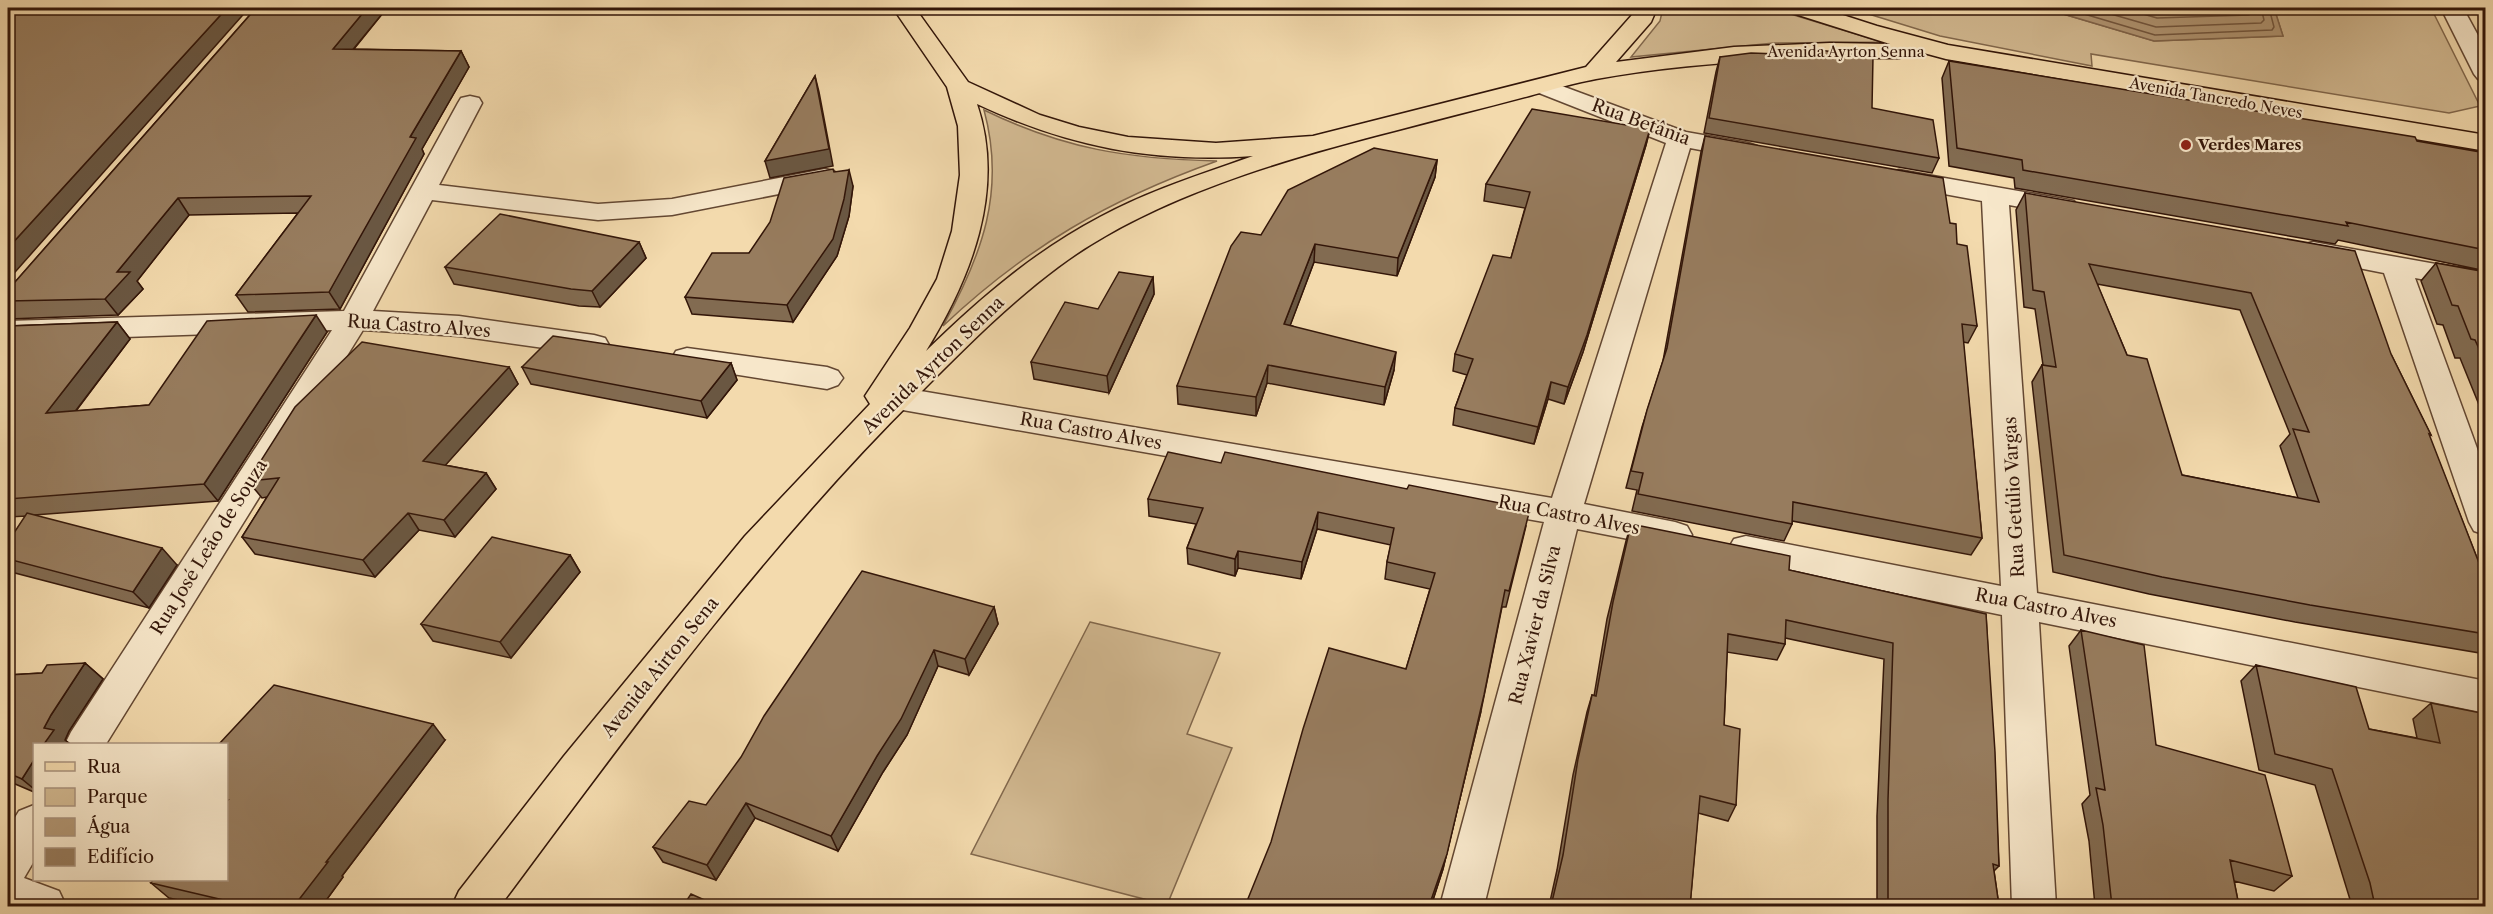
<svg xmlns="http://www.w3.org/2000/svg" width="2493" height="914" viewBox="0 0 2493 914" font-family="'Libre Caslon Text',serif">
<rect width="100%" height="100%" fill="#f3daad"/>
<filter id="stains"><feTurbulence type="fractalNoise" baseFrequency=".00333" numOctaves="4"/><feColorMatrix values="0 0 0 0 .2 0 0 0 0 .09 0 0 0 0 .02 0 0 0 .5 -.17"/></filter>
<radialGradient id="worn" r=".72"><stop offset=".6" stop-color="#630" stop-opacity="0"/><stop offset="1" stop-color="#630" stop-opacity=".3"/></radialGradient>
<path fill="#d2b991" stroke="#82684d" stroke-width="1.5" d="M1663,8H1771L1882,42L1774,43L1631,57L1660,21Z
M1849,8H2043L2154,41L2283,36L2274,8H2431L2480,106L2449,113L2091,54L2092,66L1940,36Z
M984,110C1064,149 1128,159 1217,161C1108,200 1027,247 943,326C982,255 1006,191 984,110Z
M1090,622L1220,653L1187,734L1232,748L1167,905L971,854Z"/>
<path fill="#b29775" stroke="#7f634a" stroke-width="1.5" d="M2043,8H2274L2283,36L2154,41Z"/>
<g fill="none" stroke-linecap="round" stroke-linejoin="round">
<path stroke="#72563f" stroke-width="1.5" d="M2064,8L2155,35L2272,30L2274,27L2269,8
M2090,8L2156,27L2261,23L2264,20L2261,8
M2122,8L2157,18L2249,15L2252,8"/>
<defs>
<path id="minor" d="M2441,8H2463L2486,50V81L2478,79L2474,74Z
M1543,79L1686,132L1748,143L1757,146L1761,151L1757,156L1748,159L1690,148L1584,504L1675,522L1687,526L1692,535L1687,544L1675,548L1577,529L1484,906H1440L1544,522L897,409L886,406L881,398L886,390L897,387L1552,498L1666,143L1534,91L1531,86L1534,81Z
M470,96L479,98L482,103L439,185L598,204L672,199L825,169L834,171L838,177L834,183L825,185L672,215L598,220L432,200L373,311L459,316L594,335L605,338L609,345L605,352L594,355L459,336L363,330L106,744H65L71,732L332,330L8,341V321L344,311L458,103L461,98Z
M1899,170L2064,199L2074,201L2078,207L2074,213L2064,215L2009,205L2037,593L2486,681V713L2039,622L2056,906H2012L2002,615L1746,562L1734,559L1728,549L1734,539L1746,536L2001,586L1982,201L1890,184L1886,178L1890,172Z
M2313,242L2486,273V291L2415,278L2486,473V535L2474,531L2469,522L2384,273L2303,257L2299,251L2303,245Z
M687,348L827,367L838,371L843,378L838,385L827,389L676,365L672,358L676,351Z
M34,805V861L24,878L59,891L66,906H8V829L19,811Z"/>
<path id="major" d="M893,8H915L968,82L1040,115L1079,127L1128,137L1216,143L1313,136L1586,67L1632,15L1635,8H1657L1651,22L1616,62L1734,47L1830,43L1890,44L1792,13L1789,8H1821L1877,26L1948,45L2486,135V151L1946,59L1909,49L1907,56L1899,58C1798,57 1696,61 1596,79C1574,83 1551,90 1529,96C1484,108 1439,119 1394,131C1284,159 1150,198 1058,267C1007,305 962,351 917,396C761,551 631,730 500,906H452L459,891L564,756L745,536L870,404L865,396L910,328L937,279L952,231L960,175L958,126L947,87ZM977,104C1069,147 1152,163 1253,156C1202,174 1148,191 1100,217C1035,251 978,300 926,351C971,278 1006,190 977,104Z"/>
</defs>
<use href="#minor" stroke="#634732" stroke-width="3"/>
<use href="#major" stroke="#331609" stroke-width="3"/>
<use href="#minor" fill="#f7e7ca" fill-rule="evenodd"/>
<use href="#major" fill="#f3daad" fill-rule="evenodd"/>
</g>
<path fill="#826b51" stroke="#331609" stroke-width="1.5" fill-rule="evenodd" d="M256,8H387L354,49L461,51L469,67L422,149L424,154L340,309L248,312L236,295L298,213L189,215L137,281L143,289L118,315L8,319V290Z
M1811,49L1872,108L1939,158L1932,173L1704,133L1716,72L1720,57L1809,55Z
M1949,61L2486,153V271L2338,240L2335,244L2015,188L2014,178L1949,166L1942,78Z
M1650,129L1646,145L1583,352L1564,404L1548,399L1534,444L1453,425L1455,408L1467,375L1453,371L1455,354L1511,258L1525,208L1484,201L1486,184Z
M1705,136L1950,223L1957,244L1977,326L1968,343L1963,342L1982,538L1971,555L1792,521V524L1784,541L1632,511L1637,490L1626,488L1642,427L1663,361L1701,152Z
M1437,160L1435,177L1397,276L1314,262L1290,325L1394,370L1384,405L1267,383L1256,416L1178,404L1177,386L1261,235Z
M834,172L853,186L849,216L837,256L793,322L692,314L685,297L749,253Z
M2025,193L2391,354L2431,435L2429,436L2486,581V654L2295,622L2149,594L2053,572L2032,382L2042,365H2043L2035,309L2024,307L2016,210ZM2097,284L2240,310L2290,434L2280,446L2298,498L2182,475L2127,355Z
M639,242L646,258L600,307L579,306L454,284L445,267Z
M2436,263L2486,272V417H2484L2460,358H2455L2443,325L2437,324L2421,281Z
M1153,277L1154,294L1109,393L1034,379L1031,362Z
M117,322L130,339L76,411L149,405L327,332L218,501L34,515L177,565L149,608L15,573L8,566V542L26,516L8,517V326Z
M731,363L737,380L707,418L531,384L522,367Z
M509,367L518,384L445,465L486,473L496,489L455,537L419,530L375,577L255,554L242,537L267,497L262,498L248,481Z
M1148,499L1526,526L1506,607H1502L1481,711L1443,869L1431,906H1245L1406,669L1430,589L1385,579L1387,562L1391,545L1317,529L1301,579L1238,568L1235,576L1188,564L1187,548L1196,524L1149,516Z
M1631,524L1789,570L1986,614L1999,866L1994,871L1999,906H1877V816L1884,659L1785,638V644L1777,660L1727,652L1724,725L1736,805L1728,821L1698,813L1690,906H1549L1557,870L1573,775L1587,712L1592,695L1594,696L1607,619L1626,541Z
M570,555L580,572L511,658L433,641L421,624Z
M994,607L998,624L969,675L938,666L907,735L883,772L838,851L755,818L716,880L663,862L653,847L706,805Z
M2081,630L2156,745L2292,876L2274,891L2234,881L2239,906H2095L2089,841L2082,804L2090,795L2069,646Z
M85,663L103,679L69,731L65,740L70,744H34V792L8,781V675L42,673Z
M2256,665L2369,729L2417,738L2413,719L2431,703L2486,906H2352L2315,785L2259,770L2241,681Z
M445,740L342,876L343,877L322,906H206L169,898L151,883L226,879V744Z"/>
<path fill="#6a5742" stroke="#331609" stroke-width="1.5" d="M227,8H249L8,280V248Z
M367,8H387L341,64L333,49Z
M461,51L469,67L422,149L424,154L340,309L329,292L410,137Z
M815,76L819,92L833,166L770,178L765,161Z
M1650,129L1646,145L1583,352L1564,404L1568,387Z
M1437,160L1435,177L1397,276L1398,258Z
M849,170L853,186L849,216L837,256L793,322L787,305Z
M178,198L189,215L137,281L143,289L118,315L105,299L117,272Z
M639,242L646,258L600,307L592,291Z
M1315,244L1314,262L1284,342V324Z
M1153,277L1154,294L1109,393L1107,376Z
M316,315L327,332L218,501L204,484Z
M117,322L130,339L61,430L46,413Z
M1396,352L1394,370L1384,405L1385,387Z
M731,363L737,380L707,418L701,401Z
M1268,365L1267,383L1256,416V397Z
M509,367L518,384L434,478L423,461Z
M1551,382L1548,399L1534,444L1538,427Z
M486,473L496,489L455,537L444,520Z
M1318,512L1317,529L1301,579L1302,562Z
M408,513L419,530L375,577L363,560Z
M162,548L177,565L149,608L133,592Z
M1238,551V568L1235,576V559Z
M570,555L580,572L511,658L500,642Z
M994,607L998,624L969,675L965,659Z
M934,650L938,666L907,735L883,772L838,851L831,836L877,756Z
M85,663L103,679L69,731L65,740L70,744H44V728L51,715Z
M1481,711L1443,869L1431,906H1429Z
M433,724L445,740L342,876L343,877L322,906H294L326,862Z
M34,760V789L22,779Z
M746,803L755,818L716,880L707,865Z"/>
<path fill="#977c5e" stroke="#331609" stroke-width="1.5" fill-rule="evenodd" d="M8,8H227L8,248Z
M256,8H367L333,49L461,51L410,137L416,138L329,292L236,295L311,196L178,198L117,272H130L105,299L8,301V290Z
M1811,49L1873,57L1872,108L1933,120L1939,158L1709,118L1720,57L1751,53L1811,55Z
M1949,61L2415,137L2417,141L2486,153V250L2346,222L2348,226L2023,170L2022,160L1957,148Z
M815,76L829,149L765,161Z
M1532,109L1650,129L1587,335L1568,387L1551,382L1538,427L1455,408L1473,359L1455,354L1493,255L1511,258L1530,192L1486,184Z
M1705,136L1943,178L1950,223L1956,224L1957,244L1967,246L1977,326L1962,324L1982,538L1793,502L1792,524L1638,494L1643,473L1631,471L1647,410L1667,348Z
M1374,148L1437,160L1398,258L1315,244L1284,324L1396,352L1385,387L1268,365L1256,397L1177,386L1231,246L1241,232L1261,235L1288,190Z
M833,169L834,172L849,170L844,199L833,239L787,305L685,297L712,253H749L770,222L784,178Z
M2025,193L2355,251L2391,354L2431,435L2429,434L2486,581V634L2310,605L2162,577L2064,555L2042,365L2056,367L2044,292L2033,290ZM2089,264L2251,293L2309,432L2293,429L2319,502L2182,475L2147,359L2127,355Z
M500,214L639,242L592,291L571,289L445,267Z
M2436,263L2486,272V364L2475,340L2471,339L2458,306L2452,305Z
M1119,272L1153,277L1107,376L1031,362L1065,302L1098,309Z
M316,315L204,484L8,499V326L117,322L46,413L149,405L207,321Z
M553,336L731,363L701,401L522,367Z
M362,342L509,367L423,461L486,473L444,520L408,513L363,560L242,537L279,478L248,481L295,407Z
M1168,452L1221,463L1225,452L1407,489L1409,485L1530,509L1509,591L1505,590L1484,695L1447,854L1429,906H1245L1271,842L1303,729L1329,648L1406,669L1435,573L1387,562L1394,528L1318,512L1302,562L1238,551L1235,559L1187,548L1203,508L1148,499Z
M27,513L162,548L133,592L8,559V542Z
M1631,524L1790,556L1789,570L1986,614L1995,752L1999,866L1993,864L1999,906H1888V800L1893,643L1786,620L1785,644L1728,634L1724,725L1740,729L1736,805L1700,796L1690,906H1551L1563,855L1578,759L1592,695L1596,696L1613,602Z
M492,537L570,555L500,642L421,624Z
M862,571L994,607L965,659L934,650L901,719L877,756L831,836L746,803L707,865L653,847L689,801L706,805L741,757L764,716Z
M2081,630L2144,645L2156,745L2265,775L2292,876L2230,860L2239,906H2112L2103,825L2096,788L2105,790Z
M85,663L51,715L44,728L54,730L44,744H34V760L22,779L8,773V675L42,673L47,665Z
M2256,665L2356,687L2369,729L2440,743L2431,703L2486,714V906H2375L2370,883L2332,769L2275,754Z
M274,685L433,724L326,862H328L294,906H249L151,883L154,879H226V802L228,800H226V744H219Z
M691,894L718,906H683Z"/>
<circle fill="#8f2418" stroke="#f7e7ca" stroke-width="2" cx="2186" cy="145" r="6"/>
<g text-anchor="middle" stroke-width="4.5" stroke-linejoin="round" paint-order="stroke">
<g font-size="15" fill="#331609" stroke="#f7e7ca">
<text x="1846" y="57">Avenida Ayrton Senna</text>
<text transform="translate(2216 98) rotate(10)" y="5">Avenida Tancredo Neves</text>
</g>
<g font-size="15" font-weight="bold" fill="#331609" stroke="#f7e7ca" text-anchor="start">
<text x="2198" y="150">Verdes Mares</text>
</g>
<g font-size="18" fill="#331609" stroke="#f7e7ca">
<text transform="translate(1641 122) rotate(20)" y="6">Rua Betânia</text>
<text transform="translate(419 326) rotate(4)" y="6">Rua Castro Alves</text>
<text transform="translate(933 365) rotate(-44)" y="6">Avenida Ayrton Senna</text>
<text transform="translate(1091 431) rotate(10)" y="6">Rua Castro Alves</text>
<text transform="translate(2014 497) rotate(-93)" y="6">Rua Getúlio Vargas</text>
<text transform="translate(1569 515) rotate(11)" y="6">Rua Castro Alves</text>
<text transform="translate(209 547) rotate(-58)" y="6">Rua José Leão de Souza</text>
<text transform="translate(2046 608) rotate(11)" y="6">Rua Castro Alves</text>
<text transform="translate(1535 625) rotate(-76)" y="6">Rua Xavier da Silva</text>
<text transform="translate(660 667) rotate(-51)" y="6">Avenida Airton Sena</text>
</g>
</g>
<rect width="2493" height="914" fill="none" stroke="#f3daad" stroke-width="30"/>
<rect x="9" y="9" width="2475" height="896" fill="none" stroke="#331609" stroke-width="3"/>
<rect x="15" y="15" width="2463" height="884" fill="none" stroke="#331609" stroke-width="1.5"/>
<rect x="33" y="743" width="195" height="138" fill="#f7e7ca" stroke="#a9937d" stroke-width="1.5"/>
<rect x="45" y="762" width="30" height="9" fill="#f3daad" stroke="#a9937d" stroke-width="1.5"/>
<text x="87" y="773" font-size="18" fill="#331609">Rua</text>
<rect x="45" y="788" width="30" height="18" fill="#d2b991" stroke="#a9937d" stroke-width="1.5"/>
<text x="87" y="803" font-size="18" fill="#331609">Parque</text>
<rect x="45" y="818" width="30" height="18" fill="#b29775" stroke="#a9937d" stroke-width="1.5"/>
<text x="87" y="833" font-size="18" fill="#331609">Água</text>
<rect x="45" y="848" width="30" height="18" fill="#977c5e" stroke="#a9937d" stroke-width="1.5"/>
<text x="87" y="863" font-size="18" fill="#331609">Edifício</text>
<rect width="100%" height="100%" filter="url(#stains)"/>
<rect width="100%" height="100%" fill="url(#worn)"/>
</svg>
